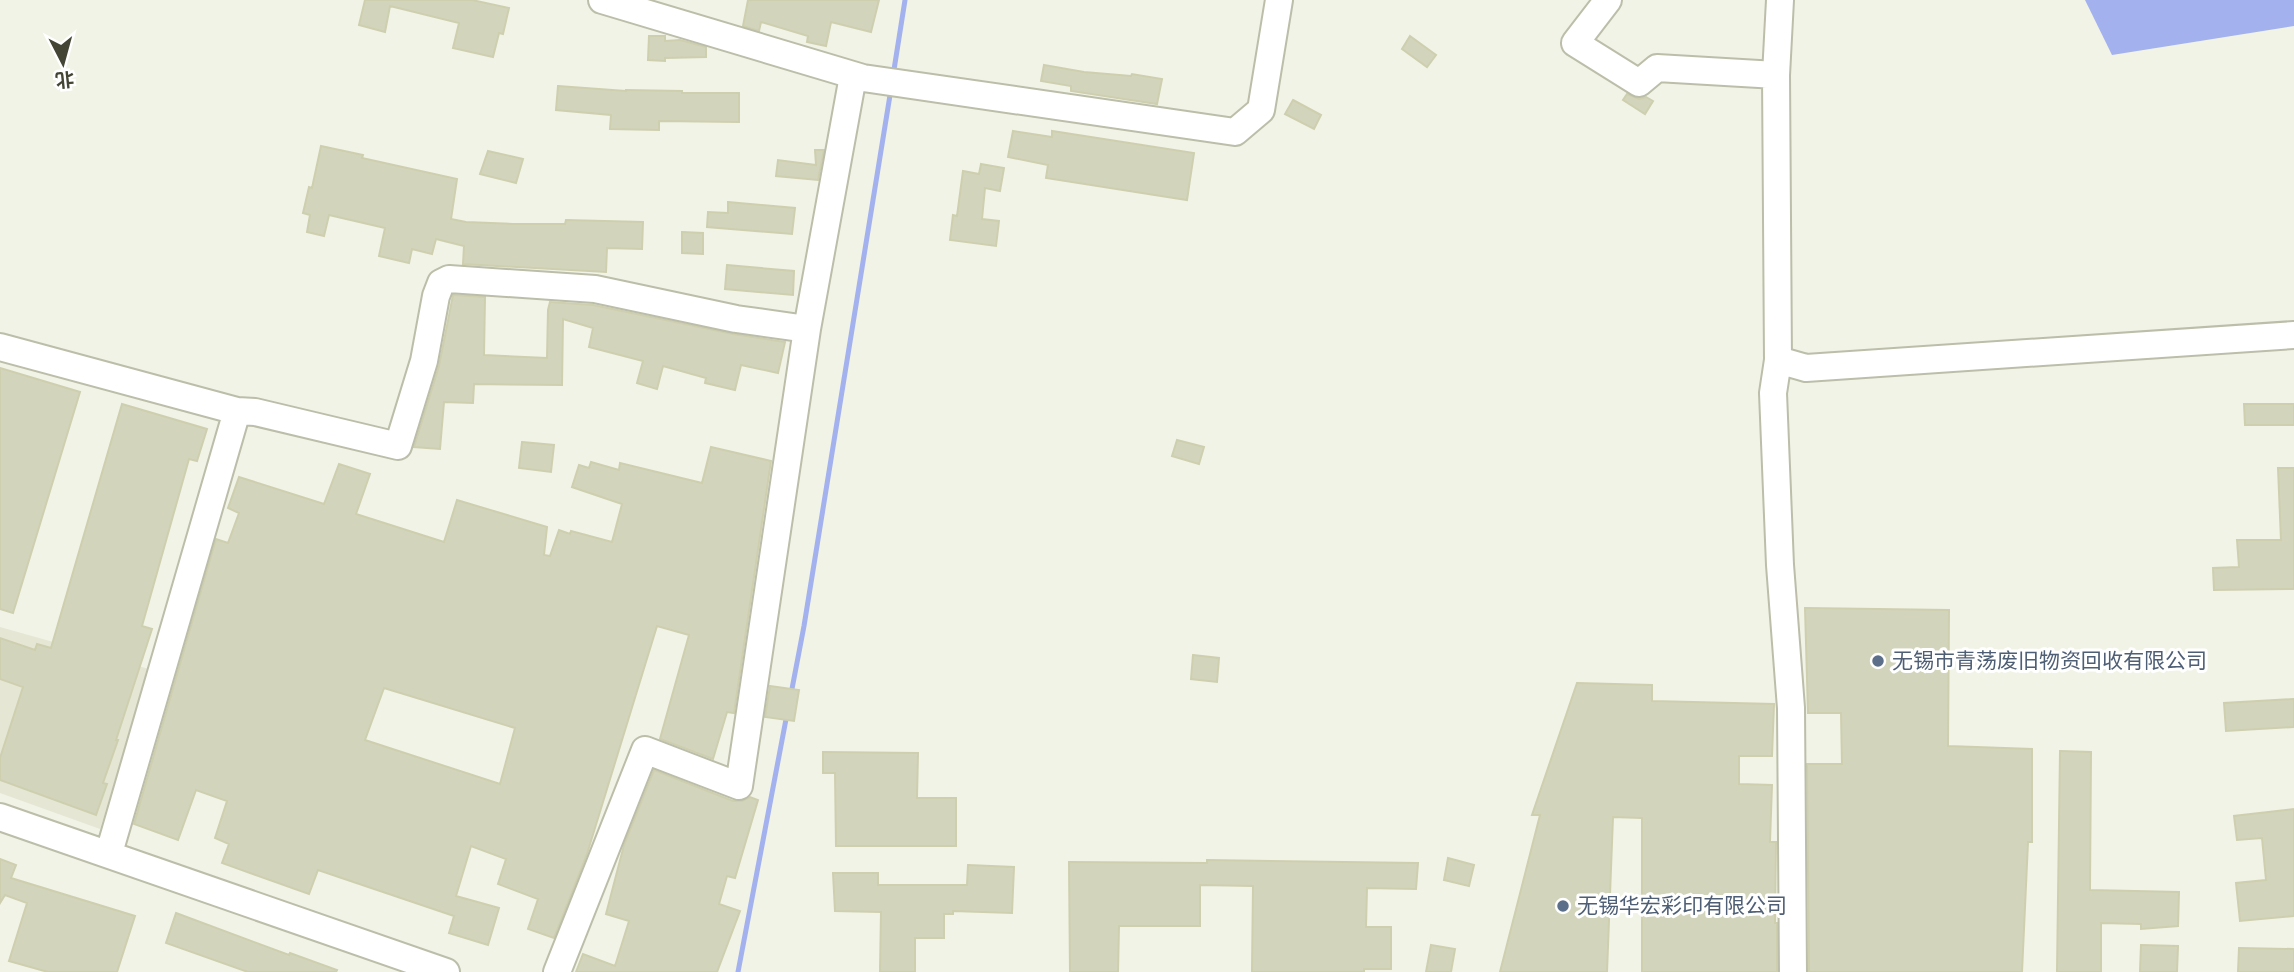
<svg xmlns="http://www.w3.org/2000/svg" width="2294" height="972" viewBox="0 0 2294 972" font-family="Figtree,'Noto Sans SC',sans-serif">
<rect width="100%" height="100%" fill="#f1f3e6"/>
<path fill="#e5e6d4" d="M0,627L149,669L100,829L0,793Z"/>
<path fill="#a3b1ee" d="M2085,0H2294V26L2112,55Z"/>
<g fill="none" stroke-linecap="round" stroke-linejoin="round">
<path stroke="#a3b1ee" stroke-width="5" d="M893,76L905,0
M791,694L804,626L891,89
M738,972L787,714"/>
</g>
<path fill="#d3d4bc" stroke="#cecfaf" stroke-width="2" fill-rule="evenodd" d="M365,0H472L509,8L503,34L499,33L493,57L453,48L459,23L390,6L385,32L359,25Z
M748,0H879L871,32L831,22L826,46L807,42L808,36L761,22L759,31L743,26Z
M649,36H665V41L680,40L706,47V57L665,58V61L648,60Z
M1410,36L1436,55L1427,67L1402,49Z
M1044,65L1084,72L1131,76L1132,74L1162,79L1157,104L1071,91V86L1041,81Z
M558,86L626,91V90L682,91V93H739V122L659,121V130L610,129L611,115L556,110Z
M1627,94L1639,99L1646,97L1653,101L1645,114L1623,100Z
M1293,100L1321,115L1314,129L1285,114Z
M1013,131L1052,137V131L1194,153L1187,200L1046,178L1048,165L1008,157Z
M321,146L363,155L362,158L457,179L451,219L466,222L513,224H565L566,220L643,222L642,249L607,248L606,272L463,264L464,246L436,239L432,254L412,249L409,263L379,256L385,228L329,215L324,236L307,232L310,215L303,213L309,187L312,188Z
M815,150H824L818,180L776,176L778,160L816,165Z
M488,151L523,159L516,183L480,174Z
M981,164L1004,168L1000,191L985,188L982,219L999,221L996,246L950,240L953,215L957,216L963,171L979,174Z
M728,202L795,208L792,234L707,227L708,212L728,213Z
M682,232L703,233V254L682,253Z
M727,265L794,271L793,295L725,289Z
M453,295L485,297L484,355L547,358L548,310L550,302L593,305L733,334L785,342L778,373L741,365L735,390L705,383L706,378L663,366L657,389L637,383L643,361L589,347L593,328L563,319L562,385L474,384L473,403L444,402L440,449L414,447L439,366Z
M0,368L80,392L13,613L0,609Z
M122,404L207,429L197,461L189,459L142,626L152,629L116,740H118L103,783L107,784L96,815L0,780V758L23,687L0,679V638L35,650L37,644L51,648Z
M2244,404H2294V425H2245Z
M1177,440L1204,447L1199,464L1172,456Z
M522,442L554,445L551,472L519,468Z
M711,447L771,461L734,713L727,712L713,759L660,739L689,635L657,626L587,854L554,938L528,929L538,899L498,884L506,859L471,846L456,896L499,908L488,945L449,933L454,916L318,870L309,894L222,863L229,844L215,838L227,801L196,790L178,840L134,824L216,539L228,543L239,513L228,508L239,477L324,504L339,464L370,474L356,514L444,542L457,500L547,527L544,555L550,556L559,530L570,534L571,531L612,542L622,504L572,487L579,465L589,468L591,462L619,470L620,463L702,483ZM384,688L515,728L500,784L365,740Z
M2278,468H2294V589L2214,590L2213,568L2239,567L2237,540H2281Z
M1805,608L1949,610L1948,746L2032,749V842H2028L2022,972H1809L1807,764H1842L1841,713H1808Z
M1193,655L1219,658L1217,682L1191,679Z
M1577,683L1652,685V701L1774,704L1772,756H1739V784L1772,785L1770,842H1776L1775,923H1777V972H1642V818L1613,817L1607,972H1500L1540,815H1532Z
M770,686L799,690L794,721L765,717Z
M2294,699V727L2226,731L2224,703Z
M2060,751L2091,752L2090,890L2179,892L2178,926L2141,929V924L2101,923V972H2057Z
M823,752L918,753L917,798H956V846H836L835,773H823Z
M654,770L733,801H742L750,797L758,800L735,878L727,876L719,904L740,911L717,972H576L583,954L615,966L629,921L606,914L624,845Z
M2294,809V916L2240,921L2236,883L2266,880L2262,838L2237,840L2234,816Z
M1448,858L1474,865L1469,886L1444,880Z
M0,859L16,865L11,878L135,916L117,972H48L9,961L27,903L5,895L0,903Z
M1207,860L1418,863L1416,889L1367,888L1366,927H1391V969H1364V972H1252L1253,886L1200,885V926H1119L1118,972H1070L1069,862L1207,863Z
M968,865L1014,867L1012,913L953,911V914H944V938H915V972H880L881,912L835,911L833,873H878V885H967Z
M176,913L289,955L290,953L337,970L336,972H248L166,943Z
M1431,945L1455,949L1451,972H1426Z
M2141,945L2178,946L2177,972H2140Z
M2239,948L2294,949V972H2238Z"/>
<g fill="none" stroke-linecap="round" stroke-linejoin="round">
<defs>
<path id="minor" d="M602,0L863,78L1235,132L1261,110L1279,0
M1608,0L1575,43L1639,83L1657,68L1776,75
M1780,0L1776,75L1778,360L1773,393L1780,565L1791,708L1793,972
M0,347L237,411L255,412L398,446L424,361L436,296L441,283L449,279L595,289L736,319L807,329
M1778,360L1806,368L2294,335
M0,817L446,972
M109,853L237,411
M557,972L645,750L739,786L807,329L853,76"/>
</defs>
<use href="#minor" stroke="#bcbea9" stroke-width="30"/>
<use href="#minor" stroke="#fff" stroke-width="26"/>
</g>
<g fill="#5c6f8a" stroke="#fff" stroke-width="2.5">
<circle cx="1878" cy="661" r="7"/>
<circle cx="1563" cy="906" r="7"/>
</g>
<g text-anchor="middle" stroke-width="6" stroke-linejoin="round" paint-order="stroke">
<g font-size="21" fill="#4e5e75" stroke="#fff" text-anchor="start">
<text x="1892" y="668">无锡市青荡废旧物资回收有限公司</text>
<text x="1577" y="913">无锡华宏彩印有限公司</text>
</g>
</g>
<g transform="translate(63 63) rotate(174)" stroke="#ffffff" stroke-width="5" paint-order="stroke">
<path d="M0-5L12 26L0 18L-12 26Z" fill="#454535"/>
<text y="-10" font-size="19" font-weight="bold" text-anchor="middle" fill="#454535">北</text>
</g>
</svg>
